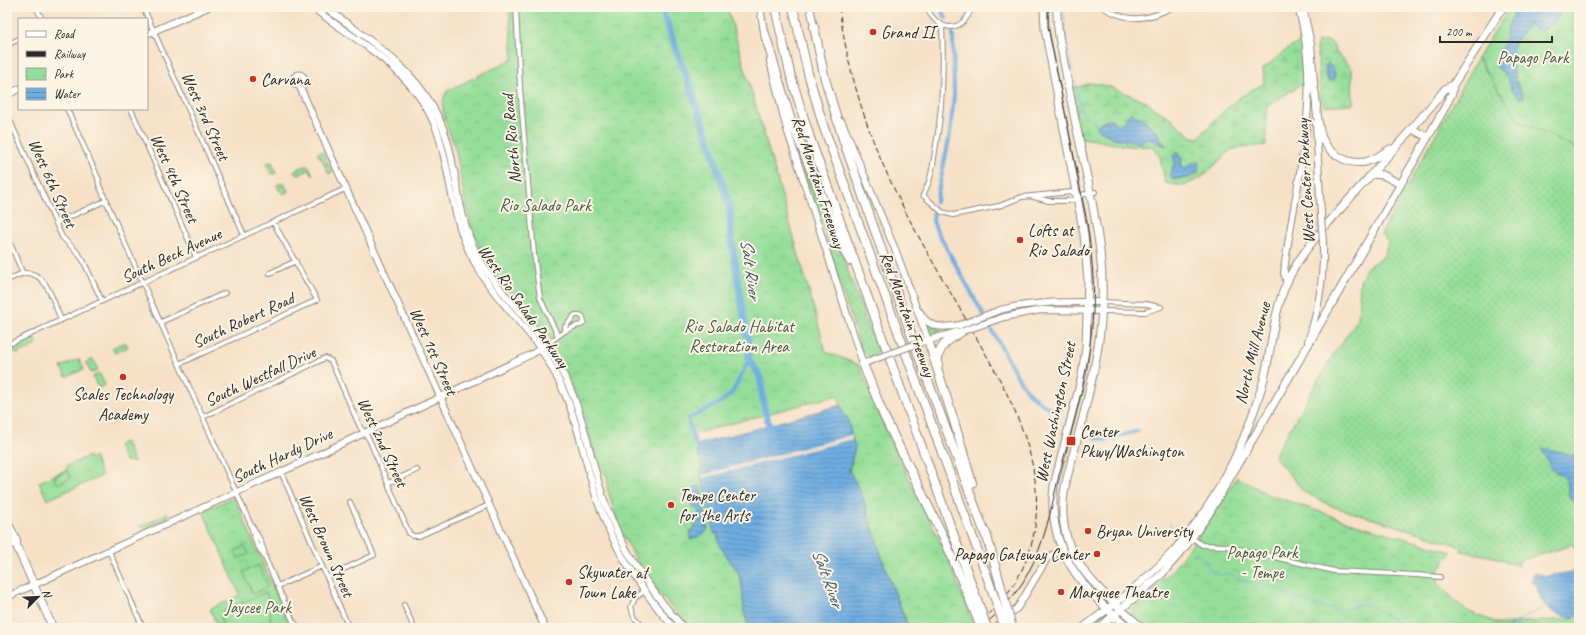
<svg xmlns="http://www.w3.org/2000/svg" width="1586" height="635" viewBox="0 0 1586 635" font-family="Caveat,sans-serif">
<defs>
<pattern id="grass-dots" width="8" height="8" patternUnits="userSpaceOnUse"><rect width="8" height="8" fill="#95de99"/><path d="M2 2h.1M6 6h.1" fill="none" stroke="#81bf84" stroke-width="1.8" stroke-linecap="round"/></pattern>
<pattern id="wetland-marsh" width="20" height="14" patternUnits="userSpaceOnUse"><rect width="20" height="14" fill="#95de99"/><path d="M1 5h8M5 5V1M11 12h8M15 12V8" fill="none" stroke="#81bf84"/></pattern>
<pattern id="park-crowns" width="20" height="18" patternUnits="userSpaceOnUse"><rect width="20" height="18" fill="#95de99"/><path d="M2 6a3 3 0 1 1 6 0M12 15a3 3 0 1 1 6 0" fill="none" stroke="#81bf84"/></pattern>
<pattern id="water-rules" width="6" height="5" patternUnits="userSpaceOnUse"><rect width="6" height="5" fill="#6eade1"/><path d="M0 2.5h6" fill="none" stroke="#5b8db7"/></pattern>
</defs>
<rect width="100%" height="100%" fill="#fcf5e5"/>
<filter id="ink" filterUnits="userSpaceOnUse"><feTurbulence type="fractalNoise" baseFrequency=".025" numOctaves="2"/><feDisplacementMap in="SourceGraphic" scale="8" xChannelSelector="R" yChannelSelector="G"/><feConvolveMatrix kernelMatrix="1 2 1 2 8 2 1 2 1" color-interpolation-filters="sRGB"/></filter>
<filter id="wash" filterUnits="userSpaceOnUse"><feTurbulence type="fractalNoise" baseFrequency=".012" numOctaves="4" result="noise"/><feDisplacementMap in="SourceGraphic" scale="16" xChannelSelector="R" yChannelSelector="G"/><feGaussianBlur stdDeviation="0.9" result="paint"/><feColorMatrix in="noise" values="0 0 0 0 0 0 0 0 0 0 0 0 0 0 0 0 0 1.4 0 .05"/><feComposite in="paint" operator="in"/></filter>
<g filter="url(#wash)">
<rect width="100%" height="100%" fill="#f6e1c7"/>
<path fill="url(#grass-dots)" stroke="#608462" d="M1477,59L1480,61L1486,72L1577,149L1579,153V547H1574L1571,544L1567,547L1518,561V566L1494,557L1461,551L1462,547L1420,533L1334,507L1304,492L1274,456L1333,355L1358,319L1360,281L1367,267L1383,257L1388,242L1381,234Z
M781,103L825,208L878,353L869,357L861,350L813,198L810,192Z
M323,151L328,163L326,164L329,163L333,172L329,174L320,156H318V153Z
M272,162L276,171L275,174L271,173L266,163Z
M304,166H309L313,175L309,170L298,175H296L297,174L296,172L294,173V171Z
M283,182L288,191L284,194L280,191L277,185Z
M925,323L943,330L930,335Z
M35,337L37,343L36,346H30V350H25L21,352H19L18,355L16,352L7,356V350Z
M123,442L126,443L134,462L125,461L118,446Z
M167,513L169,514L168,518L146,528L141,526L151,521H153Z"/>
<path fill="url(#wetland-marsh)" stroke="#608462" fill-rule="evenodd" d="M1305,41L1309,79L1267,107L1266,145L1232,149L1202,177L1184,186L1165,183L1160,157L1152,146C1128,149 1105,141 1081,138L1071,89L1090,83L1108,86L1147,102L1155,109L1168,116L1192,137L1199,138C1215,118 1240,93 1264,84L1263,69C1276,59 1289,45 1305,41ZM1129,114L1142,118L1160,135L1161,140L1166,146L1157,143L1154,140L1145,139L1140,143C1128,138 1114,142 1103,131L1109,119H1112L1115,124C1123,123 1125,123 1129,114ZM1175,162L1185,170L1181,178L1173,179L1170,176Z
M1327,41C1335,43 1334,48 1337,53C1341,58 1347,63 1352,68L1353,104L1324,106L1320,97L1317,45L1318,42ZM1327,70L1335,75V78L1331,81H1329L1326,77Z"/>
<path fill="url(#park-crowns)" stroke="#608462" d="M509,7H727L786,210L826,352L859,365L890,440L946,553L975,628H909L885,567L862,495L850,474L849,468L852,462L854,445L847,417L843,413L838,395L693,434L702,469L700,470L715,533H717L720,546L740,575L739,576L742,585L744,612L749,628H689L658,592L636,560L619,527L607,487L608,480L606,475L599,469C587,427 577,388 554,350L557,347L548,335L544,334C528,310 505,290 489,265C467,231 464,191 456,152C452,134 435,108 447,91L513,59Z
M1510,7H1579V153L1577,149L1518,120L1480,61L1477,59Z
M123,343H126L128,347L115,353L112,348Z
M79,359L84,369L66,377L61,367Z
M89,456L90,459L94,457L102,476L47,500L39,482L68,469L67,466Z
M1237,477L1267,494L1359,525L1452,552L1439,570L1438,584L1465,610L1500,624L1567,619L1579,616V628H1148L1130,612L1171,572L1206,526Z
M234,497L291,628H218L210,609L240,595L203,511Z"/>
<path fill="#95de99" stroke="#608462" d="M93,359L98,370L91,373L86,362Z
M99,373L105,385L98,388L93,377Z
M67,471L71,478L58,484L54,477Z
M245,546L249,554L238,558L235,551Z
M259,565L268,587L253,594L243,572Z
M266,592C271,605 272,615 269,628H223L221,619L223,612Z"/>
<path fill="url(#water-rules)" stroke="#4c6c86" d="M1518,7H1534L1533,14C1541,15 1549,12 1558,11L1559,16L1552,24L1541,32L1527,24C1525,35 1514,37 1512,50L1515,53L1509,62L1512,66L1516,81L1523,97L1520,99L1512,90L1508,78L1496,66V61L1506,39C1504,29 1513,16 1518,7Z
M1328,63L1335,72L1334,78L1331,81L1327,79C1325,75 1327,71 1325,66Z
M1132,112L1136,116L1142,118L1160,135L1161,140L1166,146L1157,143L1154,140L1145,139L1140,144C1131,139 1122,141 1112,137C1107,135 1104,132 1098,131L1097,125L1103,121L1112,119L1115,124C1132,122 1121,119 1132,112Z
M1177,152L1179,156L1181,157L1182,167L1185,169L1192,163L1199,162L1198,173L1188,178L1173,179L1170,176L1175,162L1173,156Z
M841,405L843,413L847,417L855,448L849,470L862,495L885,567L908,628H749L744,612L742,585L739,576L740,575L720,546L717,533H714L700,470L702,469L696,445Z
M1544,448L1572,455L1579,454V505L1578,506H1576L1569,497L1568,485L1565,478L1551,469L1542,449Z
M700,486L708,530L703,534L691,540L690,530H693L694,526L699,522L698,508H693L691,489Z
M1579,571V616C1558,620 1540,608 1537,586L1531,582L1534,573L1546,576Z"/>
<path fill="#f6e1c7" d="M852,435V439L703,478L702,475Z"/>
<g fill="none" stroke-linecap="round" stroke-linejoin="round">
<path stroke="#6eade1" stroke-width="1" d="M1064,12L1066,39L1073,72
M1075,81L1081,111L1097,125
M1170,523L1175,542
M1193,554C1208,555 1205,568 1216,575L1229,574L1242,581L1271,586L1281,589L1290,596L1337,612C1347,614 1350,604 1360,604C1375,605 1386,617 1400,623C1407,626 1417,627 1425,628
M1506,628L1545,606"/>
<path stroke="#6eade1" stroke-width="4" d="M940,7L946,18
M936,202L950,134L954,95L953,33
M934,209L933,221L936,229L1020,381C1031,397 1037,401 1054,411
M1094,437L1105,440L1138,431
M696,445L691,432L688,419L721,402L732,393L749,360"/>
<path stroke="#6eade1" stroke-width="7" d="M661,7L708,137L729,205L731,238L748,342L749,360L760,376L764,406L771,433"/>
</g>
</g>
<g filter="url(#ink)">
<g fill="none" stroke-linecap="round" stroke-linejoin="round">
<defs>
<path id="street" d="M36,7L42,19
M143,7L244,235
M516,7L520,88L534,254L540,298L558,336
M926,7C938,32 962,35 972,7
M1102,7C1129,23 1146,21 1173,7
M942,25C944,67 943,109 935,151C933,166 931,181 923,195L925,197L942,212L953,215L999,206L1022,197L1072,192L1076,195
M7,45L19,39
M67,109L99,180
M131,109L196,257
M7,114L62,237L77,252L83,260L102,301
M98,178L99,185L250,523C258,534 264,547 266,560L293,621L294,628
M1030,196L1049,201H1066L1073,200L1077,196L1095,192
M56,223L107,200
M7,236L23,274
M270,273L296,261
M7,280C13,278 19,274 25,273C47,271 54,304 61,320
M1102,302L1146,304L1160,307
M1102,311L1145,312L1161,307
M161,322L225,293
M7,345L345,189
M546,345L565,331L576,326L581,325L584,322L583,317L580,315H575L565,327V331
M179,364L317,300L273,222
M203,417L325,358L331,361L360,427L369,439L409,533L413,536H419L489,505
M281,472L349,628
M388,483L417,470
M251,526L256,543L265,558
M1191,537L1202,545L1226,546L1334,571L1416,575L1440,577
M109,551L143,628
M327,577L374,555L350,502
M278,586L322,566
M404,605L414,628
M293,621L299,628
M645,628L634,616L631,607L635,598L646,590"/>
<path id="secondary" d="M312,7C364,47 424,75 441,144C452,185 453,223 474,261C490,292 516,316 537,344C549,361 559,379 567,399C580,431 586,466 597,499C614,550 639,587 674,628
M325,7C379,48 431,77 449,147C457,180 459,213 472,244C485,274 507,297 528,322C541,338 553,355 563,374C584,413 590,459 604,500C621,549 649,590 684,628
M760,7L765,38
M810,7L815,31
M1303,7L1311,44L1315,95
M147,34L208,7
M770,61L786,126L863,364L872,360
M293.5 80a5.5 5.5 0 1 1 11 0a5.5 5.5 0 1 1-11 0Z
M299,85L545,628
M7,95L19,89
M842,122L897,254L928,340
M1316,123L1321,215
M1287,282L1284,273L1285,263C1297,177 1323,94 1298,7
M1000,310C1034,301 1067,302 1102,302
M920,312C928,329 944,328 960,325
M1004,317L1041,310L1102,311
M926,341L957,332
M1308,341C1319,309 1324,277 1323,243
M7,597L292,467L532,354L543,347
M996,628L1018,607L1048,557L1062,551"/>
<path id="primary" d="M1044,7L1045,29L1084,234L1088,281L1086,347L1082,376L1054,485C1046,550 1082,588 1128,628
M1057,7C1056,29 1062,51 1066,73C1076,133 1093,192 1100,252C1110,335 1086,403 1066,482C1050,553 1095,586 1142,628
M1315,92C1317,107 1317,124 1322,138C1329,154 1348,165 1365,162C1374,160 1382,154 1390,149
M1412,129L1427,137
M1371,174L1383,175L1400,184
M7,521L16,539L17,547L53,628
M7,531L11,540L17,547
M1083,628C1111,606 1141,585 1165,560C1212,512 1243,450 1262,386C1272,353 1272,315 1287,282C1300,253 1323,229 1344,205C1378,167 1413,129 1445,89L1453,85
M1099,628L1161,575L1185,547L1208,515L1304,352L1444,109L1452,93L1453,85L1503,7"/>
<path id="highway" d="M775,7L790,73L810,138L979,605
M793,7L808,73L823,125L993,593
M814,27L825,79L844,142L918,354L986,536
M765,34L791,121L843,249L850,261
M928,340L954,421L972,483
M863,364L884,416L944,538L974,610
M938,365C936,347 949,339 963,331
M986,533L1001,587"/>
</defs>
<use href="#street" stroke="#908679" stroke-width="6"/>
<use href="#secondary" stroke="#908679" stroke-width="8"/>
<use href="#primary" stroke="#908679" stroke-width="9"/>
<use href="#highway" stroke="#908679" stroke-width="10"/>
<use href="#street" stroke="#fff" stroke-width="4"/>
<use href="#secondary" stroke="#fff" stroke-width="6"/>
<use href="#primary" stroke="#fff" stroke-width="7"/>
<use href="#highway" stroke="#fff" stroke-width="8"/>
<path stroke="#2b2b2b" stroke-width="1" d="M981,628C999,612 1017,595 1028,573C1045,543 1051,509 1059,475C1074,421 1091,366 1093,310C1095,280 1091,251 1087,222L1048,27V7"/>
<path stroke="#2b2b2b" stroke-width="1" stroke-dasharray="6 3" stroke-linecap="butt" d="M839,7C847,66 864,124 889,178C912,228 941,276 968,323C983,350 1000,377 1012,405C1050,487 1049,569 973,628"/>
<defs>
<path id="secondary-bridge" d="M1321,215L1323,243
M960,325L1000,310
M963,331L1004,317
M872,360L922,342"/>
<path id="highway-bridge" d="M1001,587L1012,628
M993,593L1005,628
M979,605L987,628
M974,610L981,628"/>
</defs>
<use href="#secondary-bridge" stroke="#908679" stroke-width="8" stroke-linecap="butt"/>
<use href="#highway-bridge" stroke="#908679" stroke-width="10" stroke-linecap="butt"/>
<use href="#secondary-bridge" stroke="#fff" stroke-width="6"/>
<use href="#highway-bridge" stroke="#fff" stroke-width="8"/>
</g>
</g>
<g fill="#c8321e" stroke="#fcf5e5" stroke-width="1.5">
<circle cx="873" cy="32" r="4"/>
<circle cx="253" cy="79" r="4"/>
<circle cx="1020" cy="240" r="4"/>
<circle cx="123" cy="377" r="4"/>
<rect x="1066" y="436" width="10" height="10" rx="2"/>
<circle cx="671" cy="505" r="4"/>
<circle cx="1088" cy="531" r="4"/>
<circle cx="1097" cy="554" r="4"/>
<circle cx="569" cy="582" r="4"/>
<circle cx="1061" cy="592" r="4"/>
</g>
<g text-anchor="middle" stroke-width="4" stroke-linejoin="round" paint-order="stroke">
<g font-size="17" fill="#2b2b2b" stroke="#fcf5e5" text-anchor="start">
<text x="881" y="38">Grand II</text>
<text x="261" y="85">Carvana</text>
<text x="1028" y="236">Lofts at<tspan x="1028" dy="20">Rio Salado</tspan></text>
<text x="123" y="400" text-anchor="middle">Scales Technology<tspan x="123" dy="20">Academy</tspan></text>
<text x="1080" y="437">Center<tspan x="1080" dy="20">Pkwy/Washington</tspan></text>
<text x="679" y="501">Tempe Center<tspan x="679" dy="20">for the Arts</tspan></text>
<text x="1096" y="537">Bryan University</text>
<text x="1089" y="560" text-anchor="end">Papago Gateway Center</text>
<text x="577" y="578">Skywater at<tspan x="577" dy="20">Town Lake</tspan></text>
<text x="1069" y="598">Marquee Theatre</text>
</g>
<g font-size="17" fill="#465846" stroke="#fcf5e5">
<text x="1533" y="63">Papago Park</text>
<text x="545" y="211">Rio Salado Park</text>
<text x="739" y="332">Rio Salado Habitat<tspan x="739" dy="20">Restoration Area</tspan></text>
<text x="1262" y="558">Papago Park<tspan x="1262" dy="20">- Tempe</tspan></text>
<text x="258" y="613">Jaycee Park</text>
</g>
<g font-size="17" fill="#2b2b2b" stroke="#fcf5e5">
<text transform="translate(206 116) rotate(66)" y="6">West 3rd Street</text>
<text transform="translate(511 139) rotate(-95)" y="6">North Rio Road</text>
<text transform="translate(175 178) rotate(66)" y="6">West 4th Street</text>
<text transform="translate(1305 181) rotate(-93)" y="6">West Center Parkway</text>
<text transform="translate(819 182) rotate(72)" y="6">Red Mountain Freeeway</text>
<text transform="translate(53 183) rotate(66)" y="6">West 6th Street</text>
<text transform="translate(171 255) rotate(-25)" y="6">South Beck Avenue</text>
<text transform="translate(524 306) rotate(55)" y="6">West Rio Salado Parkway</text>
<text transform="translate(908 314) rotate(70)" y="6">Red Mountain Freeway</text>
<text transform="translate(243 320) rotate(-25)" y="6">South Robert Road</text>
<text transform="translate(434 351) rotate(66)" y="6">West 1st Street</text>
<text transform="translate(1252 353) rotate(-76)" y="6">North Mill Avenue</text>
<text transform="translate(260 376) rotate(-25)" y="6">South Westfall Drive</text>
<text transform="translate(1055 412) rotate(-78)" y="6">West Washington Street</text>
<text transform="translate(383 442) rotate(65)" y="6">West 2nd Street</text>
<text transform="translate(282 455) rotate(-25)" y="6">South Hardy Drive</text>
<text transform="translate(327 545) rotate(66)" y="6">West Brown Street</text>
</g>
<g font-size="18" font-style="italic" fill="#42586b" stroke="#fcf5e5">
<text transform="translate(751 269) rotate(82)" y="6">Salt River</text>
<text transform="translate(828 578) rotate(70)" y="6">Salt River</text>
</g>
</g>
<rect width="1586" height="635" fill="none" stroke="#fcf5e5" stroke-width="24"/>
<rect x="18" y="18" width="130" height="92" fill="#fcf5e5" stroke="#a8a49b"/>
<rect x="26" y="31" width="20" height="6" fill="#ffffff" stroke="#a8a49b"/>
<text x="54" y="38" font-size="12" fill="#2b2b2b">Road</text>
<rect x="26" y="51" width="20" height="6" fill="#2b2b2b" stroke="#a8a49b"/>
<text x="54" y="58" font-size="12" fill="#2b2b2b">Railway</text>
<rect x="26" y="68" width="20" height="12" fill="url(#park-crowns)" stroke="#a8a49b"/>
<text x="54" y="78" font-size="12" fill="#2b2b2b">Park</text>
<rect x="26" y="88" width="20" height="12" fill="url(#water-rules)" stroke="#a8a49b"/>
<text x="54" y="98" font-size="12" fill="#2b2b2b">Water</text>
<g transform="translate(38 597) rotate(66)" stroke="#fcf5e5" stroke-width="3" paint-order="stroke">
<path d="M0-3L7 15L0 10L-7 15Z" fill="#2b2b2b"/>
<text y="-6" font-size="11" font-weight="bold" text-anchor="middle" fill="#2b2b2b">N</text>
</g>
<path d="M1440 36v6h112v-6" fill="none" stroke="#2b2b2b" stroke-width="2"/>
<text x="1446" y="36" font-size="12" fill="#2b2b2b" stroke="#fcf5e5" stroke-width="3" paint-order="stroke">200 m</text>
</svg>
